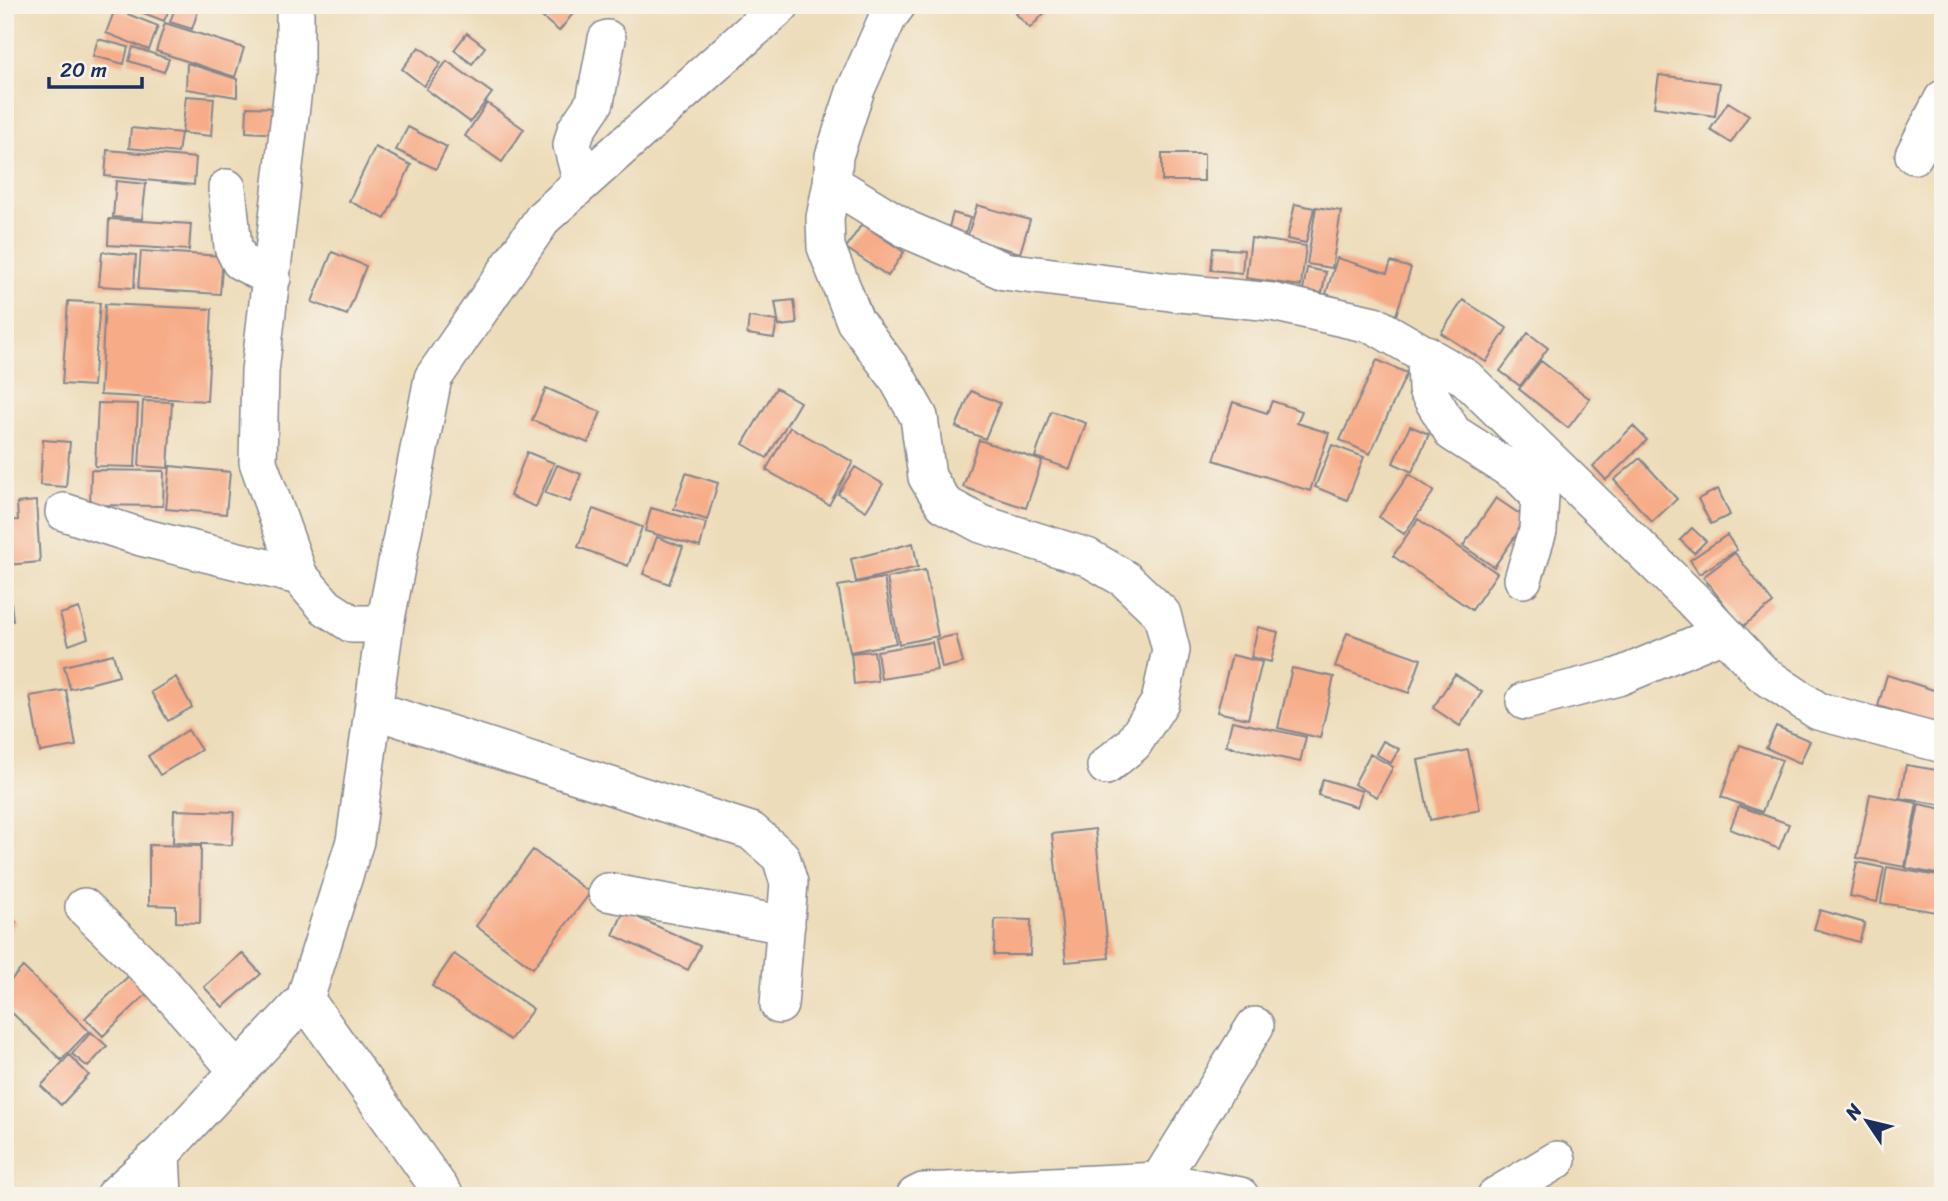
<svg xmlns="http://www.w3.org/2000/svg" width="1948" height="1201" viewBox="0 0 1948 1201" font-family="Sriracha,sans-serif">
<rect width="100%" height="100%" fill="#f7f3e8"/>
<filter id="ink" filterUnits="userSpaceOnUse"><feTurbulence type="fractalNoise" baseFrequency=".0143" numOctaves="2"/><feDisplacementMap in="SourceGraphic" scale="14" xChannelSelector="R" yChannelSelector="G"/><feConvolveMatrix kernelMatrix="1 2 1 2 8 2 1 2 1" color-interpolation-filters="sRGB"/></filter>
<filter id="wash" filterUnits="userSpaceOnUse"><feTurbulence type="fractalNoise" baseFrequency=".00686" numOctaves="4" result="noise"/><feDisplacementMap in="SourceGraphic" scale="28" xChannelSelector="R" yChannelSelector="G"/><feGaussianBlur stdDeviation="1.57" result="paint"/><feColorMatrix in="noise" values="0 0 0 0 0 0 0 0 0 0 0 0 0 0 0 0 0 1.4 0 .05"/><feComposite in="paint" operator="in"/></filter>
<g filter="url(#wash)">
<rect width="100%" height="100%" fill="#eddcb9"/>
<g id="blocks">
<path fill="#f7ac88" d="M123,5H171L164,21Z
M176,5H200L192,29L170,22Z
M527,5H578L579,6L559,31Z
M1025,5H1052L1030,28L1016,14Z
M115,9L158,26L149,50L106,33Z
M165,23L244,48L235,77L156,51Z
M467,33L485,47L472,64L454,50Z
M98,39L128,47L124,64L93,56Z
M133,47L169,59L164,72L129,61Z
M419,47L441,63L424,86L402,69Z
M447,61L492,93L470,122L426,89Z
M187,63L237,79V97L186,89Z
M1659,75L1720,83L1715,116L1654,107Z
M186,96L214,98L211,136L182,133Z
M1728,102L1749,115L1731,143L1710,130Z
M487,103L524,129L502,162L465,136Z
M247,107L280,108L279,134L246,132Z
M408,127L447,147L436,169L396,150Z
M131,128L181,133L178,153L129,148Z
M375,147L411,165L385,219L349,201Z
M107,150L196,158L194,185L105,176Z
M1162,154H1204V181H1162Z
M116,181L146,184L142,219L113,217Z
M1295,204L1314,208L1306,243L1287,239Z
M977,205L1030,220L1020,253L967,238Z
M1316,207L1341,211L1332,268L1307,264Z
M953,213L970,218L964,239L947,234Z
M109,219L191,224L189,250L108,245Z
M862,224L904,252L888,276L846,248Z
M1251,238L1306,246L1301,286L1246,278Z
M1213,248L1244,250L1242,273L1211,270Z
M141,251L223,256L220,294L138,289Z
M102,252L136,255L134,288L99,286Z
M332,252L366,266L347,315L312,302Z
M1337,258L1387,273L1391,262L1411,268L1396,315L1326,294Z
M1307,268L1326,272L1322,293L1303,290Z
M794,300L797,324L779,326L775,302Z
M1463,300L1507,328L1486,362L1441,333Z
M68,301L100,303L93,386L62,384Z
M105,304L212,309L207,401L100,395Z
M749,317L777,321L774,338L747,334Z
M1528,333L1548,348L1520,386L1500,371Z
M1377,360L1407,373L1370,454L1340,440Z
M1541,361L1590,399L1568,428L1519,389Z
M546,388L601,412L588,443L532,420Z
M776,388L800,402L767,458L743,444Z
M971,391L1000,403L985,439L956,427Z
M143,401L172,402L168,468L139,466Z
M1272,401L1302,411L1297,423L1329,433L1310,491L1214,460L1233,402L1267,413Z
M98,403L138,404L135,467L95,466Z
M1051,411L1086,423L1070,469L1035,457Z
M1410,426L1429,434L1412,472L1393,463Z
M1633,426L1647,440L1606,480L1593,466Z
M790,427L853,462L829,505L766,470Z
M43,440L70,442L66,487L40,485Z
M979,440L1042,461L1026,508L963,487Z
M1332,445L1364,457L1347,500L1315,487Z
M527,452L554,463L536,507L510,496Z
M1640,458L1677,499L1652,522L1614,480Z
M557,465L581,474L570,502L545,493Z
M170,466L230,472L226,514L166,509Z
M855,467L883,484L866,511L838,494Z
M91,470L164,471L163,506L90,505Z
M686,473L718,483L707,520L674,509Z
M1409,474L1434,491L1404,534L1379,517Z
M1718,489L1730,515L1711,524L1698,499Z
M1496,498L1527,519L1494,567L1463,546Z
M36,501L40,562L7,565L13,621L5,622V521L18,520L17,503Z
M651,508L706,523L700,547L645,531Z
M593,509L642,527L628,566L578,547Z
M1418,519L1497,573L1472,610L1393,556Z
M1692,528L1706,541L1694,553L1680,540Z
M1727,535L1737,550L1699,574L1690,560Z
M657,537L683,547L669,584L643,574Z
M913,543L918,567L856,582L851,559Z
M1735,553L1773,603L1742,627L1703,577Z
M925,570L938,636L899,644L887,578Z
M884,578L896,643L850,652L838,586Z
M79,608L88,638L69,645L60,614Z
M1258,627L1278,632L1271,662L1251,657Z
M1347,633L1421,659L1409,693L1335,667Z
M956,635L963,663L942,668L936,639Z
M932,642L937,670L881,679L877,651Z
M874,651L878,681L854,684L851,653Z
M113,654L119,676L70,689L64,666Z
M1232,655L1262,662L1248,719L1217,712Z
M1292,668L1334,677L1320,738L1278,728Z
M1455,674L1482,692L1460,726L1433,708Z
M1887,675L1943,693V702L1936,724L1878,706Z
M176,677L192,707L168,721L151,692Z
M66,690L76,746L40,752L30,696Z
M1232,721L1306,737L1300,762L1226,746Z
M1776,726L1810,741L1800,763L1766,748Z
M188,730L201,750L160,775L148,756Z
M1383,741L1399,749L1391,763L1376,754Z
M1740,745L1782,760L1762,812L1721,797Z
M1468,750L1480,810L1430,820L1418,760Z
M1370,754L1393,767L1377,797L1354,784Z
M1906,765L1943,771V805L1900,798Z
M1323,779L1362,791L1357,807L1318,795Z
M1870,794L1917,803L1905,867L1857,858Z
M1919,804L1943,809V838L1936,874L1906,868Z
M1739,806L1789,824L1779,849L1730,829Z
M174,810L234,812L232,845L173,843Z
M1095,829L1109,958L1066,962L1052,834Z
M149,845L201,846L200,923L176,922V906L149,905Z
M533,850L590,893L533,968L476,926Z
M1857,862L1884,868L1877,902L1850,896Z
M1887,867L1943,877V913L1881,903Z
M1820,910L1865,923L1859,942L1814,929Z
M624,911L700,946L688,970L613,935Z
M5,914L16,922L5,936Z
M995,919L1031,920L1030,955H994Z
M242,953L261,974L223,1007L204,987Z
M454,954L533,1009L510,1040L432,986Z
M140,965L158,983L103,1036L85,1018Z
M23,967L89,1031L61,1060L5,1006V986Z
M91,1032L107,1046L88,1067L72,1054Z
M69,1055L89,1075L61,1105L41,1086Z"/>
</g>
</g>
<g filter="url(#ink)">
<use href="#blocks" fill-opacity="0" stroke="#84868c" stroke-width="2"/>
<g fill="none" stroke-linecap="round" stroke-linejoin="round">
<defs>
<path id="minor" d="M295,5V72L260,371L258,462L299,576L326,607L352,624H385
M897,5L888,17L856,89L834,156L832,183L825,218L826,247L855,321L896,376L919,417L927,477L944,504L981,524L1087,557L1125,579L1162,614L1171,650L1160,702L1133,744L1106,766
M1914,155L1943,99
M582,183L572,145L576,130L595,102L607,39
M832,183L908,230L1004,271L1170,292L1272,302L1374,325L1466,378L1692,599L1763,674L1818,711L1943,744
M227,188L233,247L240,261L272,278
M1426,354L1427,390L1453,433L1519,475L1540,496L1538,531L1523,579
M64,512L141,537L299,576
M1525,701L1618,677L1723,633
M374,710L751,831L781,857L789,883L779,1005
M607,892L786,925
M84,907L161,982L238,1071
M305,999L445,1196
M161,1154L163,1196
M1159,1181L1255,1026
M114,1196L161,1154L305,999L355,841L385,624L433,378L544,217L781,5
M915,1196L923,1192L1159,1181L1240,1196
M1496,1196L1557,1160"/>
</defs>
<use href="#minor" stroke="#84868c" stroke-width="40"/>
<use href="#minor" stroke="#fff" stroke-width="37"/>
</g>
</g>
<rect width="1948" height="1201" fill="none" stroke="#f7f3e8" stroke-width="28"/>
<g transform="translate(1867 1121) rotate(305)" stroke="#f7f3e8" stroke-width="5" paint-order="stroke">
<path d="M0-5L12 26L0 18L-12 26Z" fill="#1b2f5e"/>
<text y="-10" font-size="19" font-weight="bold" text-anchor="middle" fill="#1b2f5e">N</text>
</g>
<path d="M49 77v10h93v-10" fill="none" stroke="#1b2f5e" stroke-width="3.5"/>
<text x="60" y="77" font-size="21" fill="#1b2f5e" stroke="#f7f3e8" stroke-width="5" paint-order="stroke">20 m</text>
</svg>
